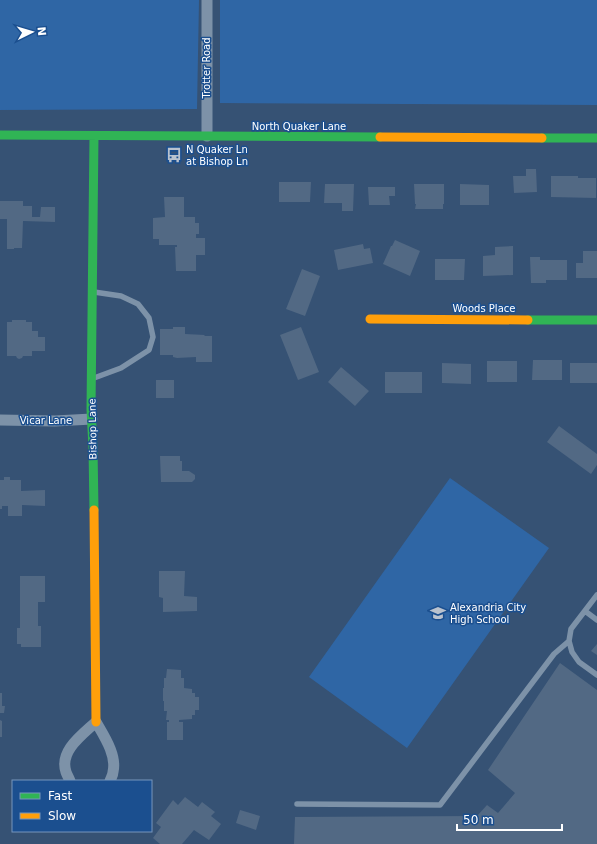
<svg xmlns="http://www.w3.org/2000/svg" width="597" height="844" viewBox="0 0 597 844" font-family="'DejaVu Sans',sans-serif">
<rect width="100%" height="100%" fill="#365274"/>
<path fill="#2f66a5" d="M0,0H199L197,109L0,110Z
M220,0H597V105L220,103Z
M450,478L549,548L407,748L309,677Z"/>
<path fill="#526984" d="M526,169H536L537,192L514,193L513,176H526Z
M551,176H578V178H596V198L551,197Z
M279,182H311L310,202H279Z
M325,184H354L353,211H342V203H324Z
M414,184H444V204H443V209H415L416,204H415Z
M460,184L489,185V205H460Z
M368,187H395V196H389L390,205H369Z
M164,197H184V217H195V223H199V234H196V238H205V255H196V271H176L175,247H177V245H159V239H153V218L165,217Z
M0,201H23V206H32V217H40L41,207H55V222L23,221L22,248H14V249H7V219H0Z
M395,240L420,251L410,276L383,264L391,246H392Z
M363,244L364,249L370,248L373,263L338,270L334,250Z
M513,246V275L483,276V256L495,255V247Z
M583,251H597V278H576V263H583Z
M530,257H540V260H567V280H546V283H531Z
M435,259H465L464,280H435Z
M302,269L320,276L305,316L286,309Z
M12,320H26V322H32V331H38V337H45V351H32V356H23L22,358L19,359L17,358L16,356H7V322H12Z
M173,327H185V334L205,335L204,336H212V362H196V357L177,358L173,357V355H160V329H173Z
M301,327L319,372L298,380L280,335Z
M533,360H562V380H532Z
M487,361H517V382H487Z
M442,363L471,364V384L442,383Z
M570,363H597V383H570Z
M341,367L369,391L355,406L328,382Z
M385,372H422V393H385Z
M156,380H174V398H156Z
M559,426L597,454V465L591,474L547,442Z
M160,456H180V461H182V471H189L195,475V479L192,482H161Z
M4,477H10V480H21V491L45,490V506L22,505V516H8V506H2V509H0V480H4Z
M159,571H185L184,596L197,597V611L163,612V598L159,597Z
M20,576H45V602H38V626H41V647H21V644H17V628H20Z
M597,644V655L591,651Z
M560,663L597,690V844H294L295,817L477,816L487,805L498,813L515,793L488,770Z
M167,669L181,670V678H184V688L192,689V693H195V697H199V710H195V715H192V719L179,720V722H183V740H167V722H169V720H166L167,711H164V701H163V688H164V678H166Z
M0,693H2V706H5L4,713H0Z
M0,720L2,721V737H0Z
M185,797L198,807L202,802L215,812L211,816L221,824L209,840L194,830L182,844H160L153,838L161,827L156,823L173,800L178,805Z
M240,810L260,816L256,830L236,823Z"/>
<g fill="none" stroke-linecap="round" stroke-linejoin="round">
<path stroke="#7d92a8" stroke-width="5.5" d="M94,378L121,368L149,350L153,337L149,318L138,304L121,296L94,292
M597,595L571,629L569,641L572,652L579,662L597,675
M585,611L597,620
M297,804L440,805L554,654L569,641"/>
<path stroke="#7d92a8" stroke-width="11" d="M207,0V136
M0,420L55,421L92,419
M70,781C69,778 67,775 66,772C59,751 82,735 96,722C104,736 117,755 113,772C113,775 111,778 110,781"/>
<path stroke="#30b455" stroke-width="9" d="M0,135L380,137
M542,138H597
M528,320H597
M94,510L93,448L91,409L94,136"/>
<path stroke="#ff9f0a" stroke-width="9" d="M380,137L542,138
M370,319L528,320
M94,510L96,722"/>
</g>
<defs>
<symbol id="bus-bare" viewBox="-9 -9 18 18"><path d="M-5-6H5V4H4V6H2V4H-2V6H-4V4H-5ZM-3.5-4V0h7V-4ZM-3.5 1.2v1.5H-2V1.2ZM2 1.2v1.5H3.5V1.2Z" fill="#b9c2ce" stroke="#1b4f8f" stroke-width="2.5" paint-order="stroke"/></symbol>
<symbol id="school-bare" viewBox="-9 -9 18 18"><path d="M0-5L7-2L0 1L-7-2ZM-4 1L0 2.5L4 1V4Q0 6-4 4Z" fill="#b9c2ce" stroke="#1b4f8f" stroke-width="2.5" paint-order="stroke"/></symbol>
</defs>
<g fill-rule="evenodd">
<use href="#bus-bare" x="163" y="144" width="22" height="22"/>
<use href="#school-bare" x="427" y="602" width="22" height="22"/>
</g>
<g text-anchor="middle" stroke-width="3" stroke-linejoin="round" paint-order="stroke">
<g font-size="10" fill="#fff" stroke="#1b4f8f">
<text transform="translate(206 68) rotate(-90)" y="4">Trotter Road</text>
<text x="299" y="130">North Quaker Lane</text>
<text x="484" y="312">Woods Place</text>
<text x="46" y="424">Vicar Lane</text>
<text transform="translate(92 429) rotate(-91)" y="4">Bishop Lane</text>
</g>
<g font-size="10" fill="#fff" stroke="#1b4f8f" text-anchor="start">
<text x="186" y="153">N Quaker Ln<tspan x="186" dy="12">at Bishop Ln</tspan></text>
<text x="450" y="611">Alexandria City<tspan x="450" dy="12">High School</tspan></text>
</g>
</g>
<rect x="12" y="780" width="140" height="52" fill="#1b4f8f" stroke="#7695bc"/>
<rect x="20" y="793" width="20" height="6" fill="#30b455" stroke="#7695bc"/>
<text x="48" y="800" font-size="12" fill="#ffffff">Fast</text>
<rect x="20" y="813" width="20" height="6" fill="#ff9f0a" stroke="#7695bc"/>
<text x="48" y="820" font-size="12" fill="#ffffff">Slow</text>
<g transform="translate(32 32) rotate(85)" stroke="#1b4f8f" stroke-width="3" paint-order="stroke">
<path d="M0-3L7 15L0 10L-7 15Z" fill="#ffffff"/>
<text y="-6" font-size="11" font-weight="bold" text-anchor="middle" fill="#ffffff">N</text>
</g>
<path d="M457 824v6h105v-6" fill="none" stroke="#ffffff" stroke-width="2"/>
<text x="463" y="824" font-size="12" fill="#ffffff" stroke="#1b4f8f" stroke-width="3" paint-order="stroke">50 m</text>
</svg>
